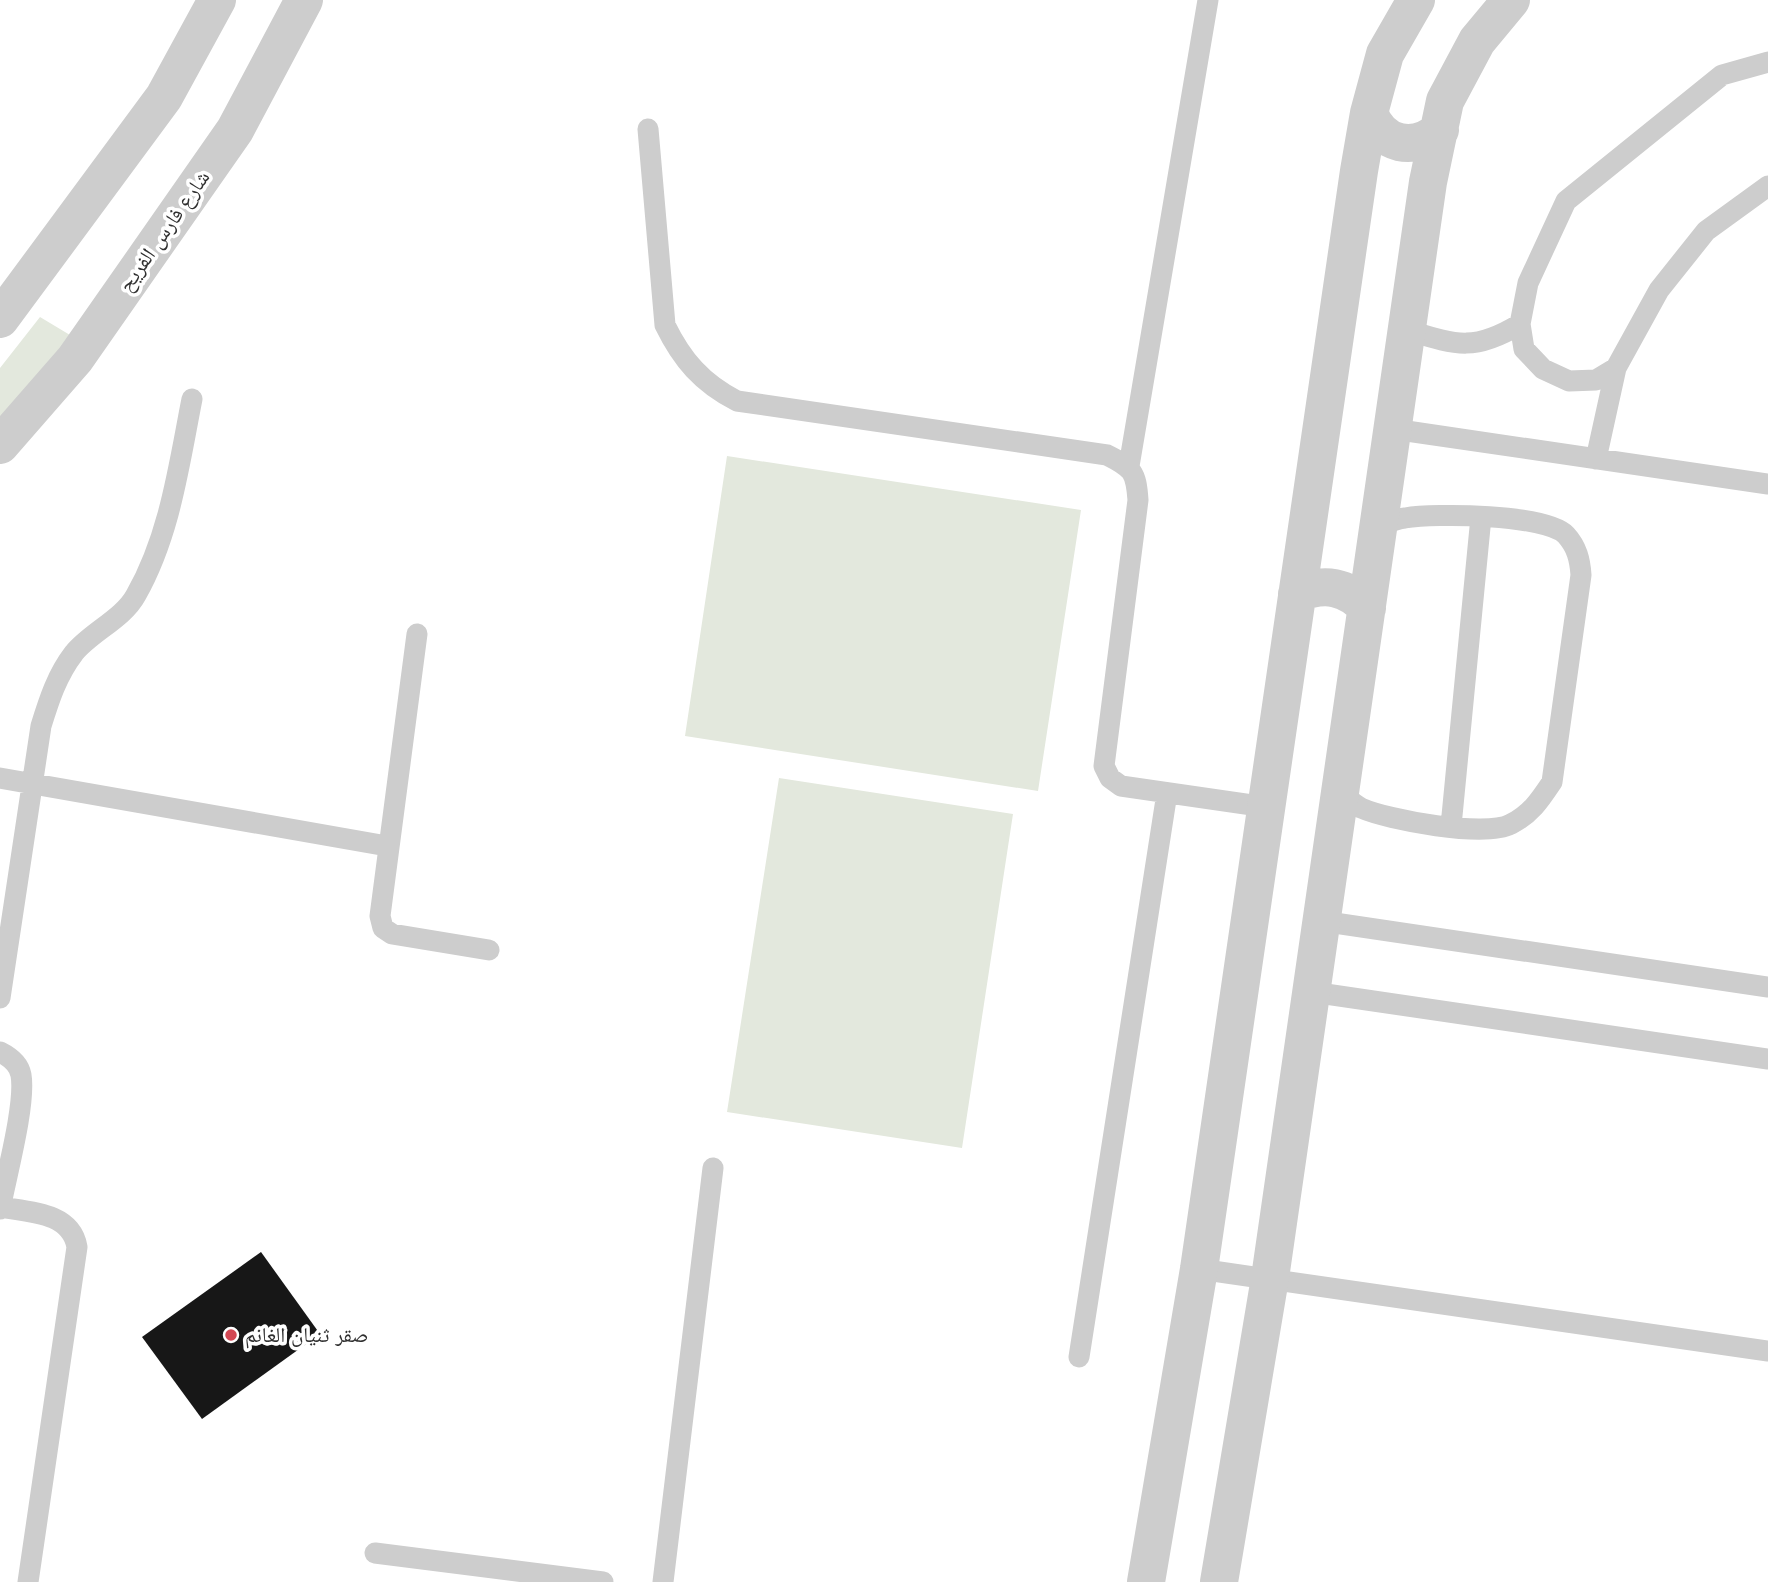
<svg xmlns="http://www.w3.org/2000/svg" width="1768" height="1582" viewBox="0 0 1768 1582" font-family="Quicksand,'Noto Naskh Arabic',sans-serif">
<rect width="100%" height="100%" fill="#fff"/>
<path fill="#e3e8dd" d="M40,317L75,338L0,429V368Z
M727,456L1081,510L1038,791L685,736Z
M779,778L1013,814L962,1148L727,1112Z"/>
<path fill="#171717" d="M261,1252L320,1334L202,1419L142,1337Z"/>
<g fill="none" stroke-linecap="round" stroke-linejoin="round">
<path stroke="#cdcdcd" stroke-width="21" d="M1768,62L1722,75L1566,201L1528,283L1520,324L1524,349L1543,369L1569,381L1596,380L1616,368L1659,290L1706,231L1768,186
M648,129L665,325C682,360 702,383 737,401L1107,455C1133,468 1136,472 1138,500L1104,766L1110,778L1121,786L1266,807
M1407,330C1456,345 1474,352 1520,324
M1393,429L1768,484
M1596,459L1616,368
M1129,466L1208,0
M417,634L380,916L383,928L392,934L489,950
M0,778L387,846
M1339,791C1346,796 1353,804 1361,808C1388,820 1485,838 1511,824C1531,814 1540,800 1552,782L1581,575C1580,560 1577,547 1566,535C1546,514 1435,513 1405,518C1396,519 1387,523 1379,526
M1451,826L1481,517
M1321,921L1768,987
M1312,992L1768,1059
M0,998L41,726C49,700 57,675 74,653C91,632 123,619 136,595C170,535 179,465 192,399
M0,1052C10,1057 19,1064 21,1075C26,1104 6,1177 0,1209
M0,1207C29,1212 71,1212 77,1247L28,1582
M1199,1269L1768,1351
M1079,1357L1167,793
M375,1553L603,1582
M663,1582L713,1168"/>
<path stroke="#cdcdcd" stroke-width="38" d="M1369,113C1382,146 1414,152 1440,130
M0,319L164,97L217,0
M0,445L75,359L235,130L304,0
M1297,594C1324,582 1347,586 1367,608
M1146,1582L1199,1269L1359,171L1369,113L1385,54L1416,0
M1219,1582L1270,1278L1428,182L1445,101L1477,41L1511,0"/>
</g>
<circle fill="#d34753" stroke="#fff" stroke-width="2.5" cx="231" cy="1335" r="7"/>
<g text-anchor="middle" stroke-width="7" stroke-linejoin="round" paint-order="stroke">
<g font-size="21" fill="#303030" stroke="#fff">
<text transform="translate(164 231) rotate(-55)" y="7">شارع فارس الفريح</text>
</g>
<g font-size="21" fill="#303030" stroke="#fff" text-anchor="start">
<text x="245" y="1342">صقر ثنيان الغانم</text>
</g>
</g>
</svg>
